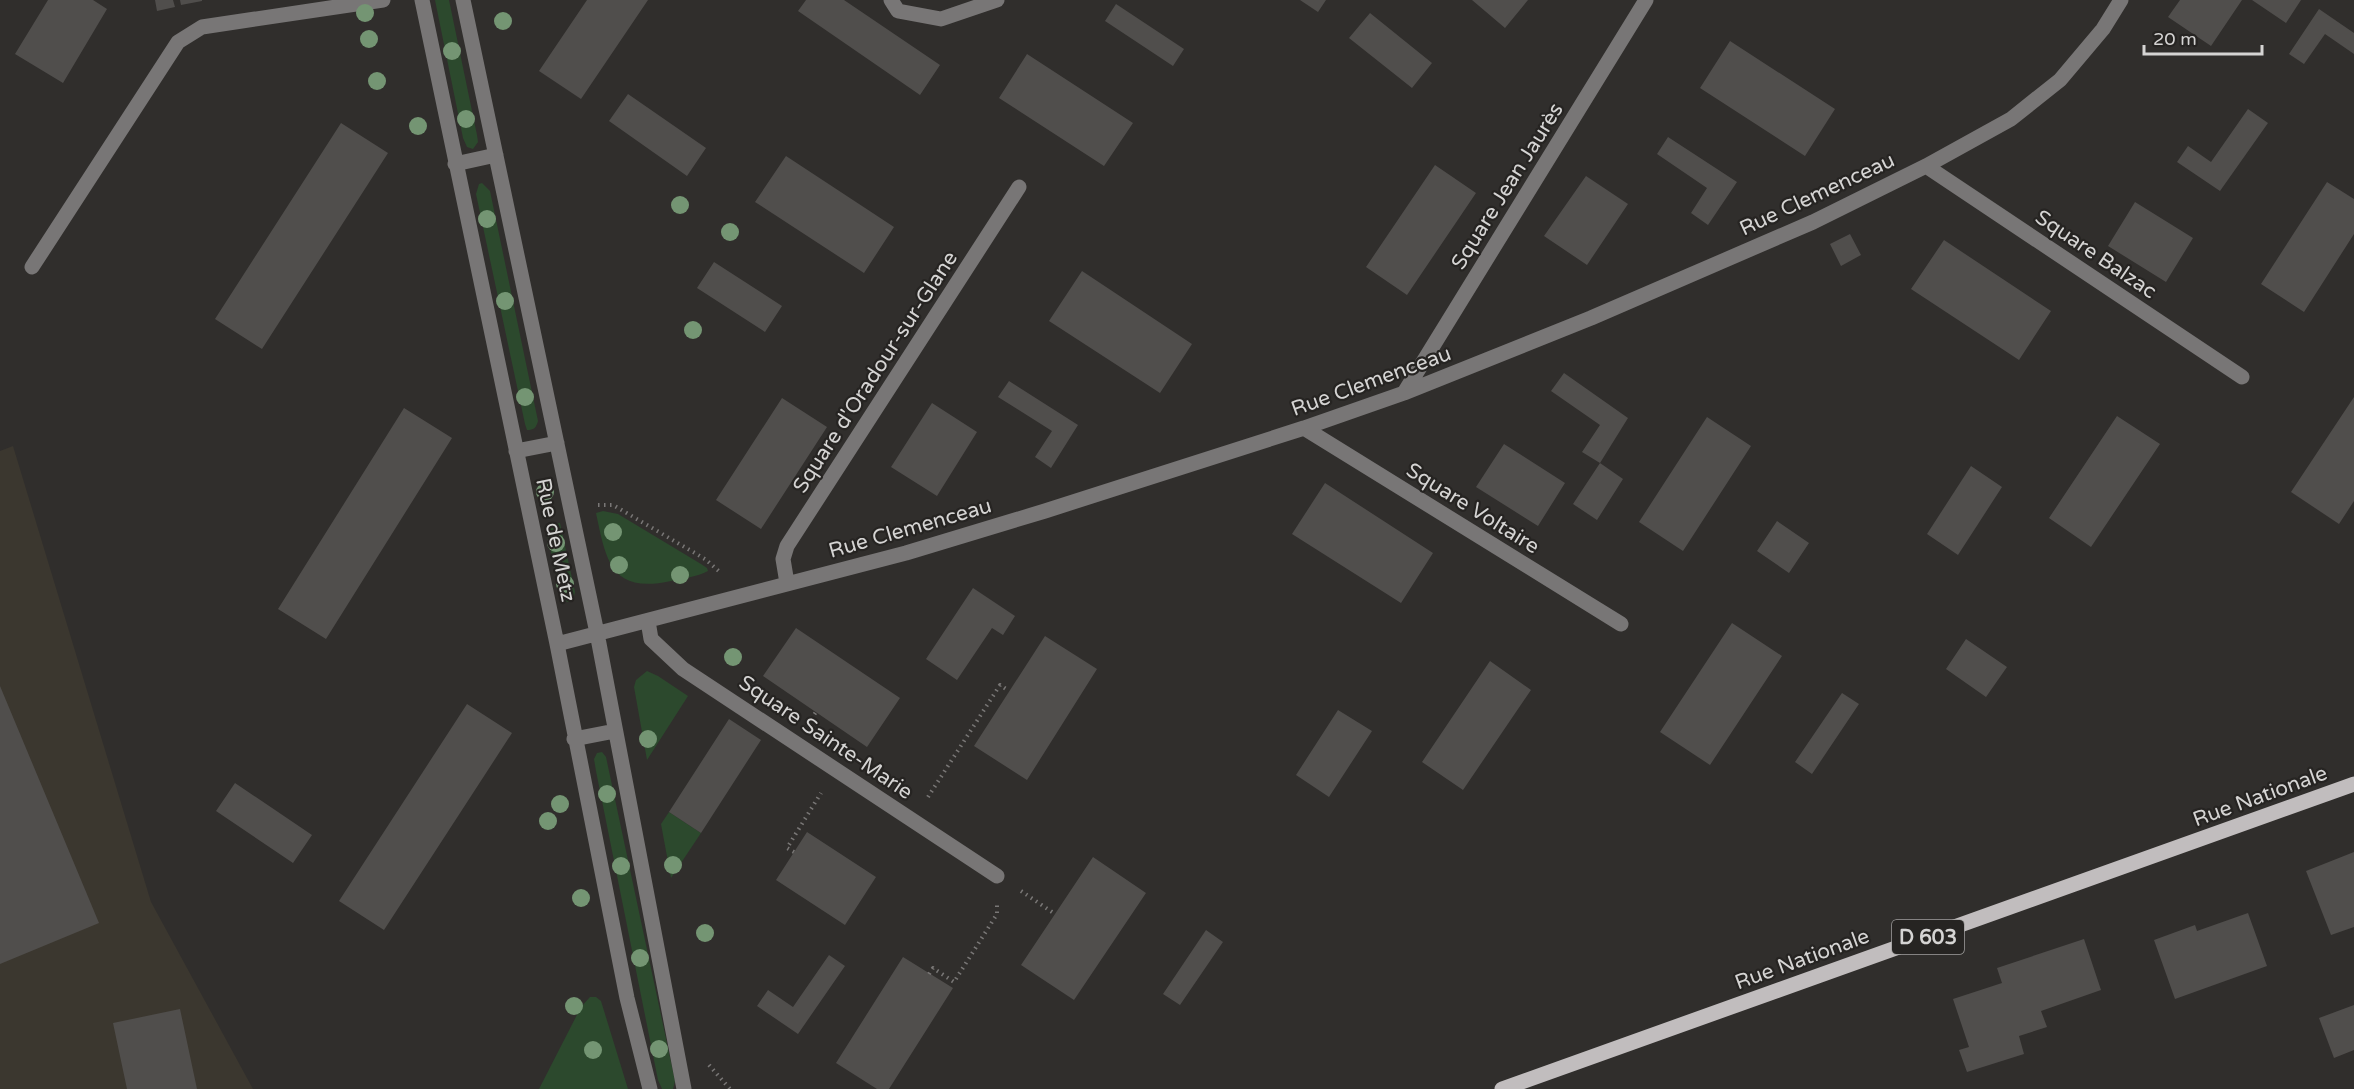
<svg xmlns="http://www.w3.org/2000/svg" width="2354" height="1089" viewBox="0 0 2354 1089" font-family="'Varela Round',sans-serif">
<rect width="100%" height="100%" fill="#302e2c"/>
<path fill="#3b372f" d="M13,446L151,902L253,1089H0V451Z"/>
<path fill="#2c492d" d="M435,0H449L477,135L478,142L473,149L467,147L463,138Z
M482,183L490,191L538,421C536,428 534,430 527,430L525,424L476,194L479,184Z
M603,511L618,514L701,564L707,568L708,571C697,577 683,578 671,581C611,594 606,561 596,513Z
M560,523L575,592L573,600L568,602L563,600L561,596L545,526Z
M647,671L658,676L688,696L647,760L634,687L636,680Z
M602,752L606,757L675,1081L673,1089H662L658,1080L596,771L594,759L597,753Z
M669,812L701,833L671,878L661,824Z
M590,997H596L601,1001L628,1089H539L581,1007Z"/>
<path fill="#504e4c" d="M48,0H93L107,9L63,83L15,54Z
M155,0H173L175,7L157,11Z
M180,0H202V1L181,5Z
M587,0H648L581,99L539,71Z
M806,0H844L940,65L920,95L798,11Z
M1300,0H1326L1318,12Z
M1472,0H1528L1505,28Z
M2180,0H2242L2211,46L2168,17Z
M2252,0H2301L2286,23Z
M1116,4L1184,49L1173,66L1105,21Z
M2319,9L2354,33V54L2325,34L2304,64L2289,54Z
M1370,13L1432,63L1412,88L1349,38Z
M1730,41L1835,109L1805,156L1700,88Z
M1027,54L1133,123L1104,166L999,98Z
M628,94L706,148L687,176L609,121Z
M2248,109L2268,123L2220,191L2177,162L2188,146L2211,162Z
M341,123L388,153L262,349L215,319Z
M1668,137L1737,182L1708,225L1691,213L1707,188L1657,154Z
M786,156L894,227L864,273L755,202Z
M1435,165L1476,193L1407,295L1366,267Z
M1586,176L1628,204L1587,265L1544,236Z
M2327,182L2354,199V234L2304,312L2261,284Z
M2135,202L2193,238L2166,282L2108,246Z
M1850,234L1861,255L1841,266L1830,244Z
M1944,240L2051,311L2019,360L1911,289Z
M714,262L782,306L765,332L697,288Z
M1082,271L1192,344L1160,393L1049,321Z
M1564,373L1628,418L1600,463L1582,452L1600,425L1551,391Z
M1009,381L1078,425L1051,468L1035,457L1052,431L998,397Z
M2354,397V501L2339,524L2291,492Z
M782,398L827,427L761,529L716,500Z
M932,403L977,432L937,496L891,467Z
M404,408L452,438L326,639L278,609Z
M2117,416L2160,444L2091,547L2049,518Z
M1707,417L1751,446L1683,551L1639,522Z
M1504,444L1565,483L1538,526L1476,487Z
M1600,463L1623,479L1597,520L1573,504Z
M1971,466L2002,487L1958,555L1927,534Z
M1325,483L1433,553L1401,603L1292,534Z
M1777,521L1809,543L1789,573L1757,551Z
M973,588L1015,616L1003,635L992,628L957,680L926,659Z
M1732,623L1782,656L1710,765L1660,732Z
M796,628L900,698L867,747L763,676Z
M1045,636L1097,669L1027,780L974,746Z
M1966,639L2007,667L1986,697L1946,669Z
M1490,661L1531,690L1463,790L1422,762Z
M0,686L99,923L0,964Z
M1842,693L1859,704L1812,774L1795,762Z
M467,704L512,733L384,930L339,901Z
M1338,710L1372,731L1329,797L1296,775Z
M729,719L761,740L701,833L669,812Z
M235,783L312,835L293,863L216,811Z
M807,832L876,877L845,925L776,880Z
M2354,852V927L2331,935L2306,871Z
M1093,857L1146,893L1074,1000L1021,965Z
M2248,913L2267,966L2175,999L2154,940L2195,925L2197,931Z
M1206,930L1223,942L1180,1005L1163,994Z
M2084,939L2101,990L2041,1011L2047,1027L2019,1036L2024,1054L1967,1072L1959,1050L1969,1047L1953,999L2002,983L1997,968Z
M829,955L845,966L798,1034L757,1006L768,990L793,1007Z
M903,957L953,988L889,1089H877L836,1063Z
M2354,1005V1050L2334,1058L2319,1018Z
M180,1009L197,1089H127L113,1023Z"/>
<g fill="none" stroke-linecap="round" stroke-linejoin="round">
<path stroke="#797776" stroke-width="4" stroke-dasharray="1.5 4.5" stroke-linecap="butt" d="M598,505H613L705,559L721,573
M811,719L816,712
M928,797L1000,685L1009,691
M794,852L787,848L821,793
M1021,891L1055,914
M929,974L933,968L954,982L997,914V904
M709,1065L730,1089"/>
<path stroke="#787676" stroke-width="15" d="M422,0L557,644L627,998L650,1089
M463,0L597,633L684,1089
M891,0L898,11L941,19L997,0
M455,164L496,155
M1926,166L2242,377
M32,267L178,42L202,27L383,0
M1404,393L1646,0
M1304,428L1621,624
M516,451L557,443
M787,583L783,559L787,546L1019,187
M648,621L651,639L683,669L997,876
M557,644L906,553L1045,511L1304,428L1404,393L1591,318L1813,222L1926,166L2011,119L2060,80L2103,29L2121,0
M574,739L615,731"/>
<path stroke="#c1bdbe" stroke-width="15" d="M1502,1089L2354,784"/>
</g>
<g fill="#749573">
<circle cx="365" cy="13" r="9"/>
<circle cx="503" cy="21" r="9"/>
<circle cx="369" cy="39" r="9"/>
<circle cx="452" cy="51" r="9"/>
<circle cx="377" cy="81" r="9"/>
<circle cx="466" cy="119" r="9"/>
<circle cx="418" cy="126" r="9"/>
<circle cx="680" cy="205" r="9"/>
<circle cx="487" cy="219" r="9"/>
<circle cx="730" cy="232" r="9"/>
<circle cx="505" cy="301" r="9"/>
<circle cx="693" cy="330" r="9"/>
<circle cx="525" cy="397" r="9"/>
<circle cx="545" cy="492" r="9"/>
<circle cx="613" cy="532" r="9"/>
<circle cx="556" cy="543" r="9"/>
<circle cx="619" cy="565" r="9"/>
<circle cx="680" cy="575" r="9"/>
<circle cx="565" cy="584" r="9"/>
<circle cx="733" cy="657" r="9"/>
<circle cx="648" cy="739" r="9"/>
<circle cx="607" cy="794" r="9"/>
<circle cx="560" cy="804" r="9"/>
<circle cx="548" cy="821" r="9"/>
<circle cx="673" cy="865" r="9"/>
<circle cx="621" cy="866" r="9"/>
<circle cx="581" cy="898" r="9"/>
<circle cx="705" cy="933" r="9"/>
<circle cx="640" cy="958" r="9"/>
<circle cx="574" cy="1006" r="9"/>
<circle cx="659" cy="1049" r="9"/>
<circle cx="593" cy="1050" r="9"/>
</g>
<g text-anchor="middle" stroke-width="4.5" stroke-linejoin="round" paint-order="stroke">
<rect fill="#262422" stroke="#a09f9e" stroke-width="1.5" x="1892" y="920" width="72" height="34" rx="4.5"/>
<g font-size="20" font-weight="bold" fill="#d5d4d3">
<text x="1928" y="944">D 603</text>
</g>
<g font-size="21" fill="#d5d4d3" stroke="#262422">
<text transform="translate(1507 186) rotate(-58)" y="7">Square Jean Jaurès</text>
<text transform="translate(1817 194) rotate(-25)" y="7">Rue Clemenceau</text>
<text transform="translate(2096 254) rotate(34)" y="7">Square Balzac</text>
<text transform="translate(875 372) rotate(-57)" y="7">Square d'Oradour-sur-Glane</text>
<text transform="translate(1371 381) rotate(-20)" y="7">Rue Clemenceau</text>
<text transform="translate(1473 508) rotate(32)" y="7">Square Voltaire</text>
<text transform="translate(910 528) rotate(-16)" y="7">Rue Clemenceau</text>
<text transform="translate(556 540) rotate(78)" y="7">Rue de Metz</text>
<text transform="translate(826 737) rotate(34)" y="7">Square Sainte-Marie</text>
<text transform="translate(2260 796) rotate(-20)" y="7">Rue Nationale</text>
<text transform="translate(1802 959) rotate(-20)" y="7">Rue Nationale</text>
</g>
</g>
<path d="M2144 45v9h118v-9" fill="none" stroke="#d5d4d3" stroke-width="3"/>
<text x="2153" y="45" font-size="18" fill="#d5d4d3" stroke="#262422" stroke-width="4.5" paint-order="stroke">20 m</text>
</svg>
